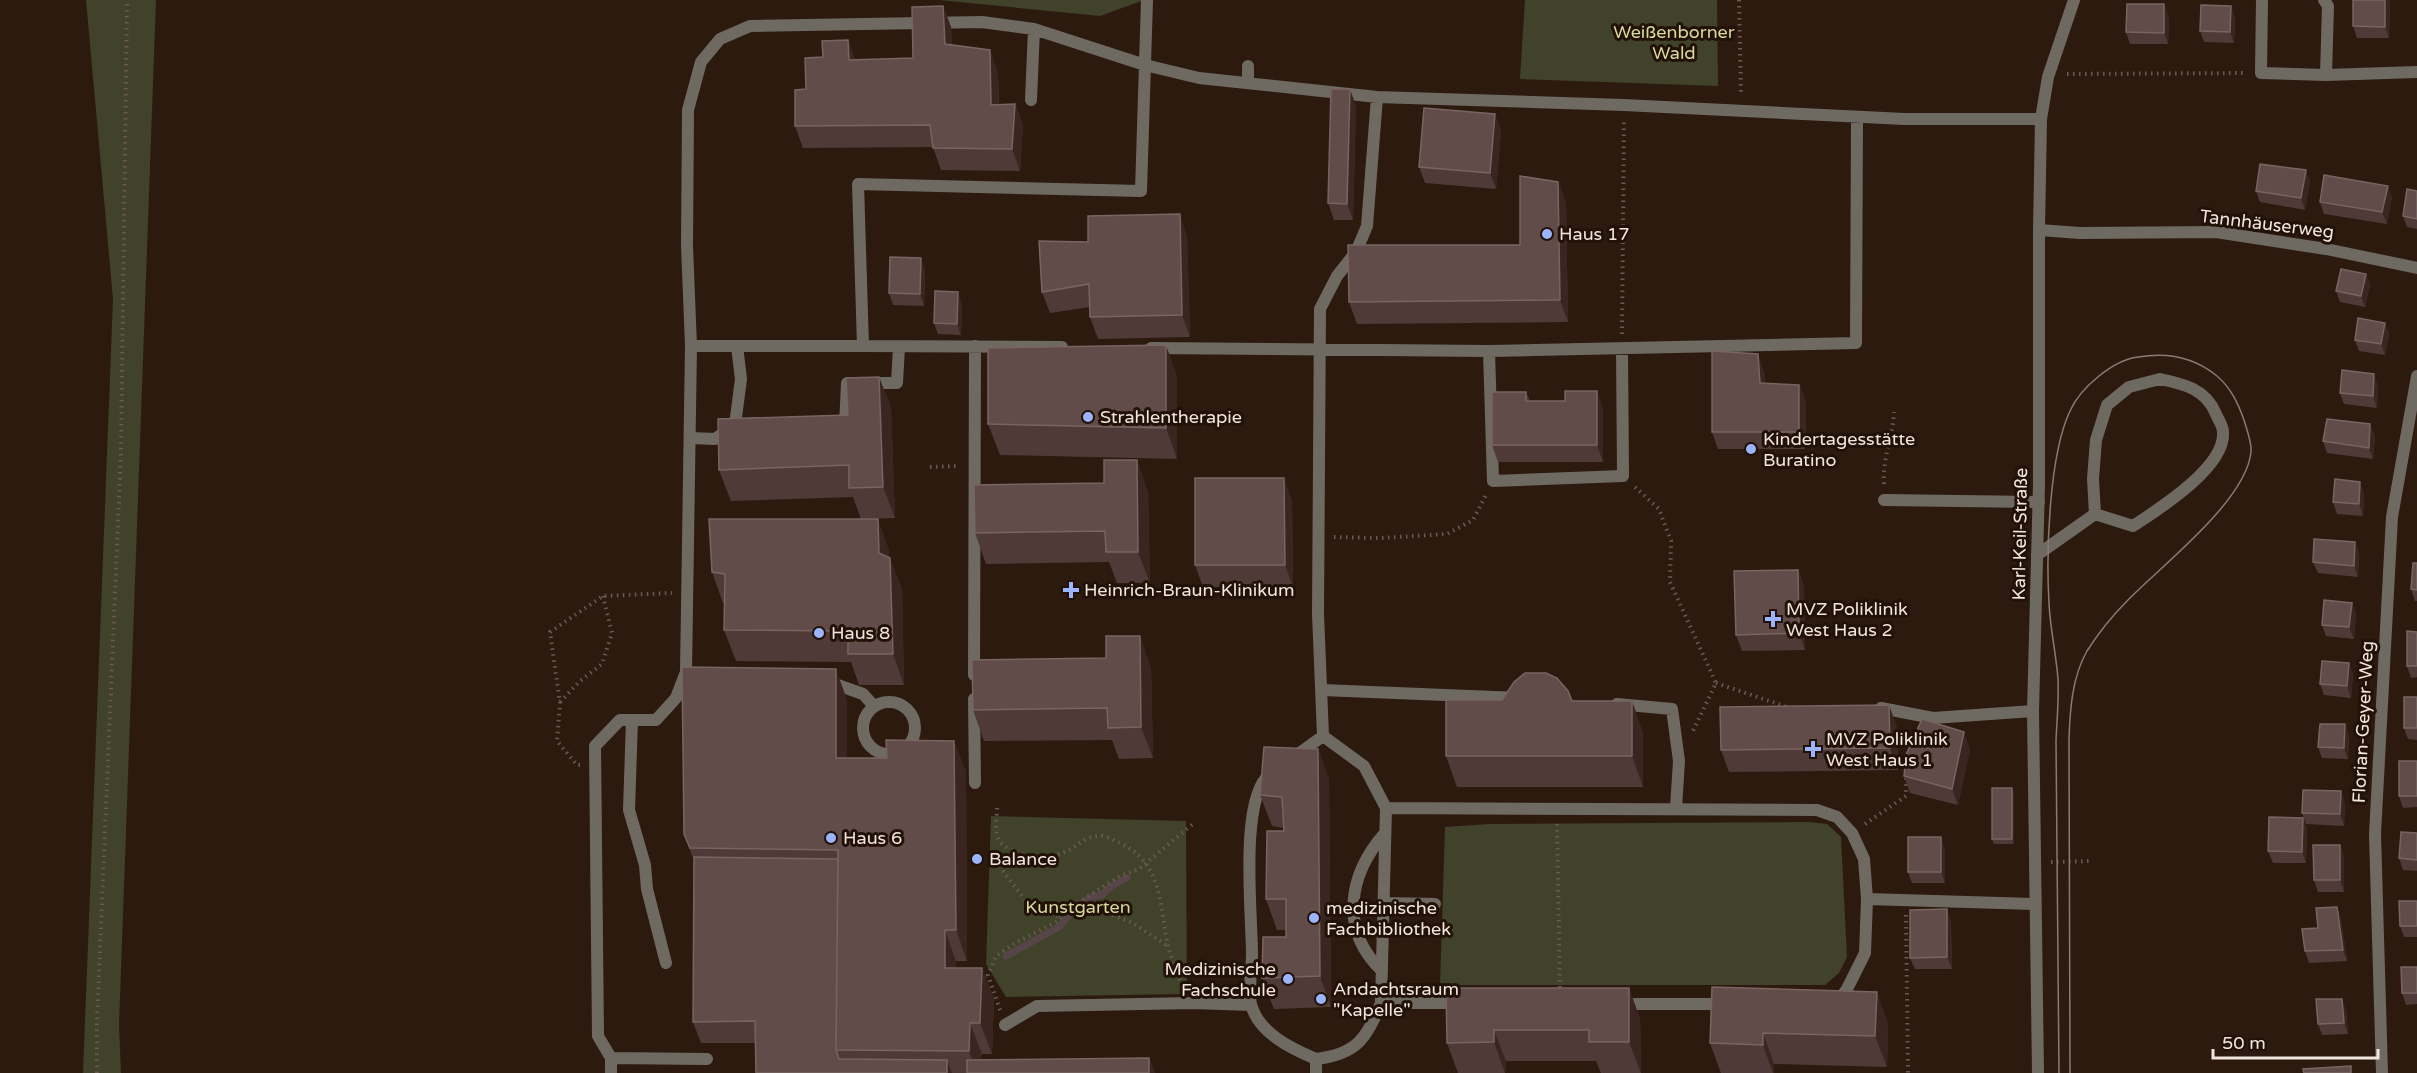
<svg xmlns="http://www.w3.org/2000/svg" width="2417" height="1073" viewBox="0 0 2417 1073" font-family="'Varela Round',sans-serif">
<rect width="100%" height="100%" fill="#2c1a0f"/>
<path fill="#40422a" d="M86,0H156L119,1025L121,1073H83L113,299Z
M939,0H1144L1100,16Z
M1525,0H1717L1718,86L1520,79Z
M991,816L1186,821L1187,994L1006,997L986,964Z
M1809,822L1827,824L1841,837L1847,957L1839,973L1825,985H1440L1445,827L1489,824Z"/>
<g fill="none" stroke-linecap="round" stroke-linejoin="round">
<path stroke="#584549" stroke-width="7" d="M1006,956L1059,927L1073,910L1091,897L1102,895L1110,887L1127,878"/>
<path stroke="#6a5a50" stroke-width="4" stroke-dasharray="1.5 4.5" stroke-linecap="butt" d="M1739,0L1741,95
M2067,74L2246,73
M1622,334L1624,119
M930,467L958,466
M1884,484C1882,459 1893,437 1894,412
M1635,487L1659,509L1671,541L1670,582L1716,683L1692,733
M1334,537L1381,538L1447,534L1473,520L1487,493
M1716,683L1787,707
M560,702L580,681L602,664L612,633L603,596
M580,765H577L557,741L560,703L550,632L603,596L672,593
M997,808C997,817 994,831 999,840C1008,856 1047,860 1062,853C1076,848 1083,837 1099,836C1106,835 1114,841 1120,843C1154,859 1159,889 1164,923C1167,945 1173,968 1184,988
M1557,824L1560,991
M1865,824L1906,796V778
M2051,862L2092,861
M999,866L1025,900L1061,918
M1079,902L1133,923L1169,947
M1906,915L1908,1073
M1000,1010L988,975L996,956L1017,942L1058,921L1067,910L1120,876L1139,869L1194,823
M97,1073V1021L121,451L127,0"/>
<path stroke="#6f6a61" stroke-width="12" d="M1248,83V66
M1031,100L1034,29
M691,346L687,246L688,110L701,62L720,39L750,26L982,22L1034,29L1145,65L1199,78L1377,97L1624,105L1904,119H2041
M863,346L1062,347
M1151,348L1489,351L1856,343L1857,117
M1489,351L1493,481L1623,476L1622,349
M2160,379C2184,384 2206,389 2216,414C2218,419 2223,426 2223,432C2226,467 2159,509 2133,526L2095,514L2093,479L2096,440L2107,405L2129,387Z
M839,426H845L847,383H897L899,347
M690,438L715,439L735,425L741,379L737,346
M1884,500L2039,502
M2037,555L2095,514
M974,675L975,346
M829,682L863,694L874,706
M1322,690L1519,698
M974,699L975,783
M863 728a26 26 0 1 1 52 0a26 26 0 1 1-52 0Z
M1617,704L1672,709L1679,761L1676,808
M1881,708L1933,718L2033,711
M632,720L629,810L645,865L647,889L666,963
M1323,736L1318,614L1320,309L1337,276L1356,252L1367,226L1377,97
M1294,757L1323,736
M1270,774C1239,797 1252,916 1252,954C1252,968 1248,992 1251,1004C1258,1033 1292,1049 1316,1059
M1386,808C1530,810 1673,808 1817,810L1837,817L1852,833L1864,859L1867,899L1865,953L1847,989L1836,1004
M1867,899L2035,904
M1384,903L1435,904
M1382,971C1339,930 1348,875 1385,833
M1381,1003H1462
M1620,1004H1726
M1005,1025L1037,1006L1193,1003L1251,1005
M611,1058L707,1059
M611,1073V1058L598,1036L595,746L620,720H656L676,698L686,672L691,346H863L858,184L1141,191L1147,0
M1316,1073V1059C1357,1054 1366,1039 1381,1003L1386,808L1364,766L1323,736"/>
<path stroke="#6f6a61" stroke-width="12" d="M2262,0L2261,73L2326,75L2417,72
M2324,0L2328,6L2326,75
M2039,230L2080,233L2216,232L2326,249L2417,268
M2038,1073L2033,711L2039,484V230L2041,119L2048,77L2074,0
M2382,1073L2375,834L2392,517L2417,376"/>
<path stroke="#8a7a71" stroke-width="1.5" d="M2059,1073L2056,740C2057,719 2059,699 2058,679C2056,653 2050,628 2049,603C2046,553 2049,455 2070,411C2080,388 2113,360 2138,357C2167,352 2194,357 2217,376C2231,388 2238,403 2244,420C2247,430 2252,443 2251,452C2246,501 2162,565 2128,600C2113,615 2099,632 2087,651C2072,677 2070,710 2069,739L2070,1073"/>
</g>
<path fill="#503a38" d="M2390,0L2389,38H2357L2353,26Z
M943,6L951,27L952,45L998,72L999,104H1015L1023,125L1020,171L941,170L933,147L803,148L795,126L806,89L823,57L848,40L855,60L913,58Z
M2231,6L2235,17L2234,43L2204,42L2200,31Z
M2169,16L2168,44H2130L2126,32Z
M1356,106L1353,220H1334L1328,203Z
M1501,130L1496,189L1425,183L1419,167Z
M2310,181L2305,210L2260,202L2256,191Z
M1558,182L1566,203L1568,322L1357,324L1349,302L1520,245Z
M2417,191V229L2407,227L2403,216Z
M2392,197L2387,224L2324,214L2320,202Z
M1187,236L1190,337L1098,339L1090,317V307L1050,313L1042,292L1088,242Z
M925,269L924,306L893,305L889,293Z
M2366,274L2370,285L2365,307L2340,302L2336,291Z
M962,304L961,335L938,334L934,323Z
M2385,323L2389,334L2385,355L2359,351L2355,340Z
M1764,371L1765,383L1799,385L1806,402L1805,449H1718L1712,432Z
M1177,376V459L1000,455L988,424Z
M879,377L891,408L895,518L861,519L853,497L731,501L719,470L848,415Z
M2378,386L2377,408L2344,404L2340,393Z
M1526,392L1530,401L1603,408V462H1498L1492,445Z
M2370,424L2375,436L2373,459L2327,453L2323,441Z
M1104,483L1148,491L1150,583H1117L1109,562L986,564L975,533Z
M2364,493L2363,516L2337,514L2333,502Z
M1292,500L1293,587H1203L1195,565Z
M2355,542L2359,554L2358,577L2318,573L2313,562Z
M889,550V558L902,589L904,685H859L851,662L736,661L724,630L725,604L723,603L712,572Z
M2417,563V601H2415L2411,589Z
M1798,570L1804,587L1805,650L1742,651L1736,635Z
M2352,603L2356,614L2354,639L2326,636L2322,625Z
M2417,632V677L2411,678L2407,666Z
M2349,663L2353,675L2351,698L2324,695L2320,684Z
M1151,667L1153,758L1119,759L1112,740L984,741L973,710Z
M2417,697V740L2408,739L2404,728Z
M847,700V758H887L954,741L966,772L967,961H956V968H982L994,999L992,1054H982L981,1060L1149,1058L1155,1073H756L755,1043H701L693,1022L694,861L684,834Z
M1502,700L1572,701L1643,732V787H1457L1446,756Z
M1897,727L1898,770L1729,772L1721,750Z
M2349,735L2348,759L2322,758L2318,747Z
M1318,749L1329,780L1331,1007L1274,1009L1262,978L1286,937V930H1277L1266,899L1284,831V828L1272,826L1260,795Z
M1970,749L1958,805L1910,793L1904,776Z
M2417,761V807L2403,808L2399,796Z
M2012,788L2014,794V844H1994L1992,839Z
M2345,803L2344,826L2306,824L2302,813Z
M2303,818L2307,829L2306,863H2273L2268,851Z
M2417,833V871L2403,870L2399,858Z
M2340,845L2344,857V892H2318L2314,880Z
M1945,849V883H1912L1908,872Z
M2417,901V937H2404L2400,926Z
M2337,907L2341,919L2347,961L2309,963L2305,951L2318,928Z
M1951,921L1952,969H1915L1910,958Z
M2417,967V1004L2406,1005L2402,993Z
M1712,987L1888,1023L1887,1067L1774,1064V1073H1721L1710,1043Z
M1629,988L1640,1019L1641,1073H1601L1596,1061H1506L1505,1073H1458L1447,1043Z
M2346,1010L2348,1034L2322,1035L2318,1024Z"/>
<path fill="#3a2520" d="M2385,0H2390L2389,38L2385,27Z
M2164,4L2169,16L2168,44L2164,33Z
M943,6L951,27L953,66L945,44Z
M2231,6L2235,17L2234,43L2230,32Z
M848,40L856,62L849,60Z
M990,50L998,72L999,127L991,105Z
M1350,89L1356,106L1353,220L1347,204Z
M1015,104L1023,125L1020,171L1012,149Z
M1495,114L1501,130L1496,189L1490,173Z
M2306,170L2310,181L2305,210L2301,198Z
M1558,182L1566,203L1568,322L1560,300Z
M2388,186L2392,197L2387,224L2382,212Z
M1180,214L1187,236L1190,337L1182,315Z
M921,258L925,269L924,306L920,294Z
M2366,274L2370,285L2365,307L2361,296Z
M958,292L962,304L961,335L957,324Z
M2385,323L2389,334L2385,355L2381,344Z
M1166,345L1177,376V459L1166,428Z
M1758,354L1764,371L1766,400L1760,383Z
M2374,374L2378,386L2377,408L2373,396Z
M879,377L891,408L895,518L883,487Z
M1799,385L1806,402L1805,449L1799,432Z
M1597,391L1603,408V462L1597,445Z
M2370,424L2375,436L2373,459L2369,448Z
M1137,460L1148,491L1150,583L1138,552Z
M1284,478L1292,500L1293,587L1285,565Z
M2360,482L2364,493L2363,516L2359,504Z
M878,519L889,550L890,584L879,553Z
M2355,542L2359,554L2358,577L2354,566Z
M890,558L902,589L904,685L893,654Z
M1798,570L1804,587L1805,650L1799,633Z
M2352,603L2356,614L2354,639L2349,627Z
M1140,636L1151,667L1153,758L1141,727Z
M2349,663L2353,675L2351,698L2347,686Z
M836,669L847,700V789L836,758Z
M1632,701L1643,732V787L1632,756Z
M1889,705L1897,727L1898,770L1890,748Z
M2345,724L2349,735L2348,759L2344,748Z
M1964,732L1970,749L1958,805L1952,789Z
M954,741L966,772L967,961L956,930Z
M1318,749L1329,780L1331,1007L1320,976Z
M2012,788L2014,794V844L2012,839Z
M2341,791L2345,803L2344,826L2340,814Z
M2303,818L2307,829L2306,863L2302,852Z
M1941,837L1945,849V883L1941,872Z
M2340,845L2344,857V892L2340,880Z
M2337,907L2341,919L2347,961L2343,950Z
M1947,909L1951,921L1952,969L1947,957Z
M945,930L956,961L957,999L945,968Z
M982,968L994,999L992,1054L980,1023Z
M1629,988L1640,1019L1641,1073L1629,1042Z
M1877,992L1888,1023L1887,1067L1875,1036Z
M2342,999L2346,1010L2348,1034L2344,1023Z
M970,1023L982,1054L980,1073H977L969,1051Z
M1494,1030L1506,1061L1505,1073L1494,1042Z
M1763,1033L1774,1064V1073H1773L1763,1045Z
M1149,1058L1155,1073H1149Z
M947,1060L952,1073H947Z"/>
<path fill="#624c49" stroke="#786461" stroke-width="1.5" d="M2353,0H2385V27L2353,26Z
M2127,4H2164V33L2126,32Z
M2201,5L2231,6L2230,32L2200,31Z
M943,6L945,44L990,50L991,105L1015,104L1012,149L933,148L930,125L795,126V90L806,89L805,58L823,57L822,41L848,40L849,60L913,58L912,7Z
M1331,89H1350L1347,204L1328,203Z
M1424,108L1495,114L1490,173L1419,167Z
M2260,164L2306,170L2301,198L2256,191Z
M2324,175L2388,186L2382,212L2320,202Z
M1520,176L1558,182L1560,300L1349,302L1348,245H1520Z
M2407,189L2417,191V219L2403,216Z
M1180,214L1182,315L1090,317L1089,284L1042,292L1039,241L1088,242V216Z
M890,257L921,258L920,294L889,293Z
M2341,269L2366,274L2361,296L2336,291Z
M935,291L958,292L957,324L934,323Z
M2358,318L2385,323L2381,344L2355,340Z
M1166,345V428L988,424V348Z
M1712,351L1758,354L1760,383L1799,385V432H1712Z
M2342,370L2374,374L2373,396L2340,393Z
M879,377L883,487L849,488V465L719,470L718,419L848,415L846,378Z
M1565,391H1597V445H1492V392H1526V401H1565Z
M2327,419L2370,424L2369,448L2323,441Z
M1104,460H1137L1138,552H1106L1105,531L975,533L974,485L1104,483Z
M1195,478H1284L1285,565H1195Z
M2335,479L2360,482L2359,504L2333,502Z
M709,519H878L879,553L890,558L893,654H848V631L724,630L725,574L712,572Z
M2314,539L2355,542L2354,566L2313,562Z
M2413,563H2417V590L2411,589Z
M1798,570L1799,633L1736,635L1734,571Z
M2324,600L2352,603L2349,627L2322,625Z
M2407,631L2417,632V666H2407Z
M1106,636H1140L1141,727L1108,728L1107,708L973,710L972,660L1106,658Z
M2322,661L2349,663L2347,686L2320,684Z
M682,667L836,669V758H887L886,740L954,741L956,930H945V968H982L980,1023H970L969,1051L836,1050L838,850L690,848L684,834Z
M1525,673H1546L1557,678L1568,691L1572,701H1632V756H1446V700H1502L1514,682Z
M2404,697H2417V728H2404Z
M1889,705L1890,748L1721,750L1720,707Z
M1922,719L1964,732L1952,789L1904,776L1906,755Z
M2320,724H2345L2344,748L2318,747Z
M1264,747L1318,749L1320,976L1262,978L1263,937H1286V899H1266L1267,831H1284L1282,797L1260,795Z
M2399,761H2417V796H2399Z
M1992,788H2012V839H1992Z
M2303,790L2341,791L2340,814L2302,813Z
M2269,817L2303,818L2302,852L2268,851Z
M2401,832L2417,833V860L2399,858Z
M1908,837H1941V872H1908Z
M2313,845H2340V880H2314Z
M694,857L838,859L836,1050L839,1059L947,1060V1073H756L755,1021L693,1022Z
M2399,901H2417V926H2400Z
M2337,907L2343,950L2305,951L2302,929L2318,928L2316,908Z
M1947,909V957L1910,958V910Z
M2401,967H2417V993H2402Z
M1712,987L1877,992L1875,1036L1763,1033V1045L1710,1043Z
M1446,988H1629V1042H1589V1030H1494V1042L1447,1043Z
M2316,999H2342L2344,1023L2318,1024Z
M1149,1058V1073H967V1060Z
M2351,1066V1073H2304L2303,1069Z"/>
<g fill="#9ab5fd" stroke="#221106" stroke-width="2">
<circle cx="1547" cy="234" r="6"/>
<circle cx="1088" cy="417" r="6"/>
<circle cx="1751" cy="449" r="6"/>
<path d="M1068 581h6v6h6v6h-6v6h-6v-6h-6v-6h6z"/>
<path d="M1770 610h6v6h6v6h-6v6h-6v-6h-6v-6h6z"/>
<circle cx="819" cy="633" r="6"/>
<path d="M1810 740h6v6h6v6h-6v6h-6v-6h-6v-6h6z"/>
<circle cx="831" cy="838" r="6"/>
<circle cx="977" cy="859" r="6"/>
<circle cx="1314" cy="918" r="6"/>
<circle cx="1288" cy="979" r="6"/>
<circle cx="1321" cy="999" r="6"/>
</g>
<g text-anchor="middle" stroke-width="6" stroke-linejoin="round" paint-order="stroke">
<g font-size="18" fill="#d6db9d" stroke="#221106">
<text x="1674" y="38">Weißenborner<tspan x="1674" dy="21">Wald</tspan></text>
<text x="1078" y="913">Kunstgarten</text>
</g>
<g font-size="18" fill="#f2e5de" stroke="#221106">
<text transform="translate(2267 224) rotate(7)" y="6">Tannhäuserweg</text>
<text transform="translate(2020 534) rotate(-89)" y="6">Karl-Keil-Straße</text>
<text transform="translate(2363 722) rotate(-87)" y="6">Florian-Geyer-Weg</text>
</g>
<g font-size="18" fill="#f2e5de" stroke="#221106" text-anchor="start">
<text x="1559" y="240">Haus 17</text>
<text x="1100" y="423">Strahlentherapie</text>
<text x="1763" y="445">Kindertagesstätte<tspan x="1763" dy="21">Buratino</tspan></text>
<text x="1084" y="596">Heinrich-Braun-Klinikum</text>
<text x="1786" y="615">MVZ Poliklinik<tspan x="1786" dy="21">West Haus 2</tspan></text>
<text x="831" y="639">Haus 8</text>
<text x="1826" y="745">MVZ Poliklinik<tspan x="1826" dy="21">West Haus 1</tspan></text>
<text x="843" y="844">Haus 6</text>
<text x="989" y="865">Balance</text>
<text x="1326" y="914">medizinische<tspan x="1326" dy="21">Fachbibliothek</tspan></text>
<text x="1276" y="975" text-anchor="end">Medizinische<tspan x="1276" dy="21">Fachschule</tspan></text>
<text x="1333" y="995">Andachtsraum<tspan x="1333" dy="21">"Kapelle"</tspan></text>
</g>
</g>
<path d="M2213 1049v9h165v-9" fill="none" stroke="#f2e5de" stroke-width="3"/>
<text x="2222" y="1049" font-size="18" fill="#f2e5de" stroke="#221106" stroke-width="4.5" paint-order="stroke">50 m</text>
</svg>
